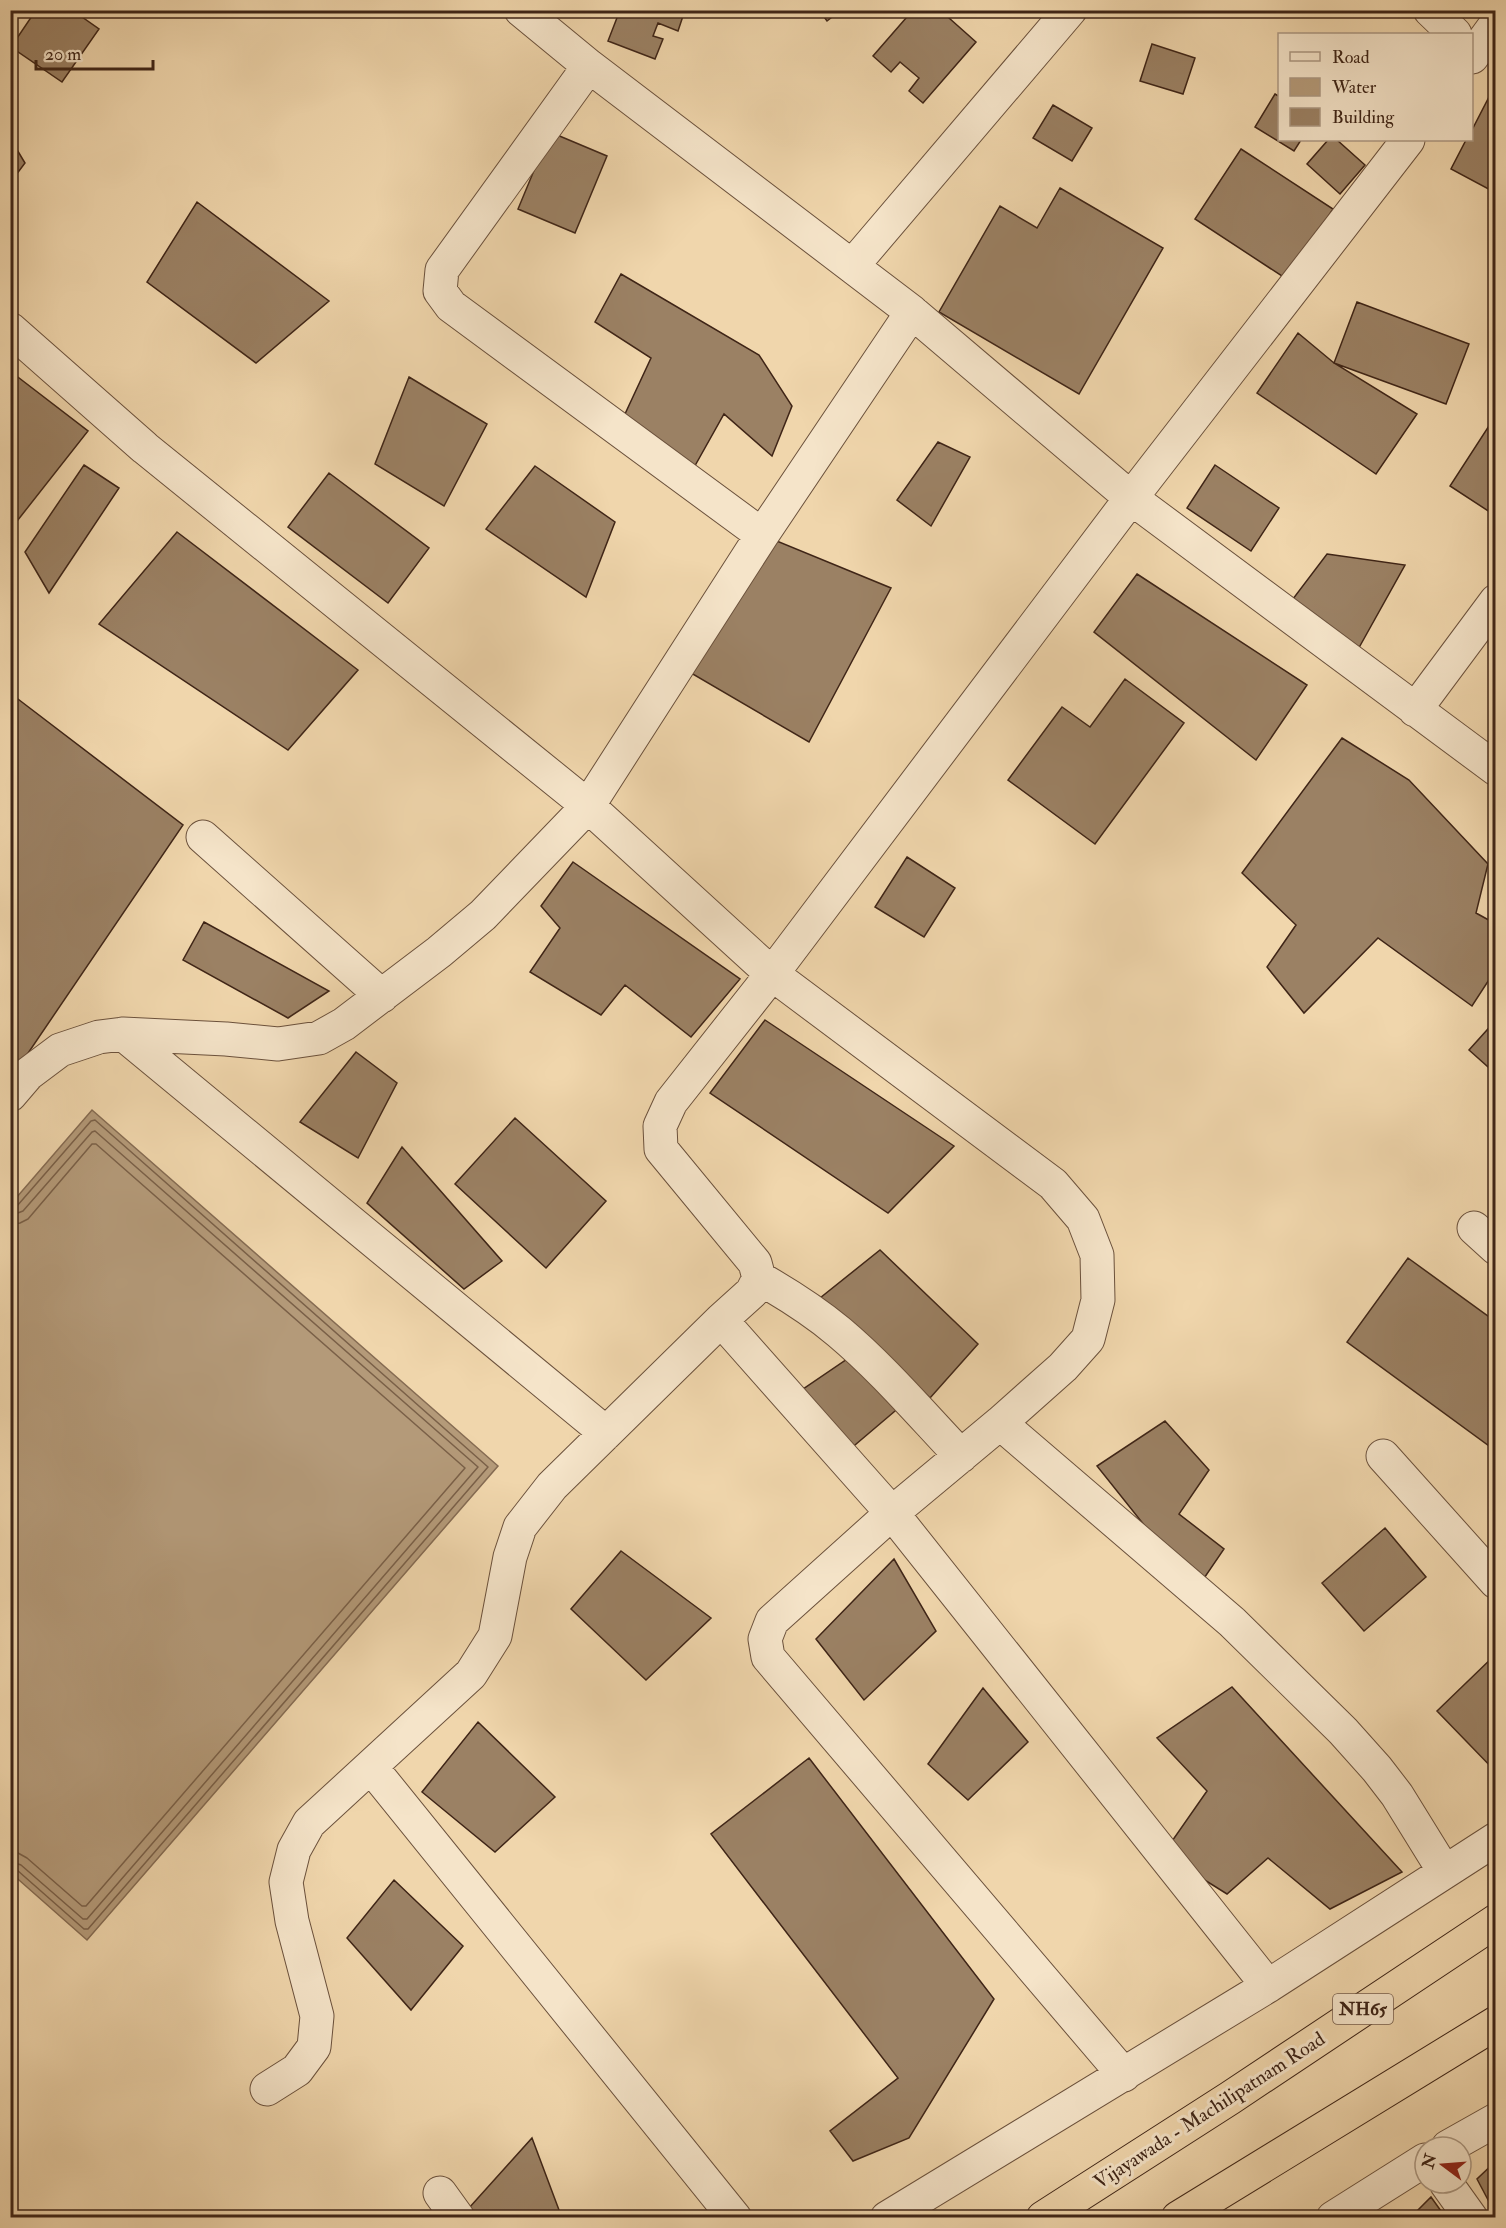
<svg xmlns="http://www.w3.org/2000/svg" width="1506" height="2228" viewBox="0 0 1506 2228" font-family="'IM FELL Double Pica',serif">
<rect width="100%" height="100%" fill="#f0d6ac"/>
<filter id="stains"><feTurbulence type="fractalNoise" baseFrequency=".00333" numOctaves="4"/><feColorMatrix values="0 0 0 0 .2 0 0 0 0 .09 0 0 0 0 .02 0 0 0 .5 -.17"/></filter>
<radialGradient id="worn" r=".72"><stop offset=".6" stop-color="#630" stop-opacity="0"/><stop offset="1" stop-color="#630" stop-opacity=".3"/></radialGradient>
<path fill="#b49a79" stroke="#856b52" stroke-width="1.5" d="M92,1110L498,1466L87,1940L11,1873L10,1205Z"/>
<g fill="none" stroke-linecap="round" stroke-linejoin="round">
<path stroke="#7a6048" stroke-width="1.5" d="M10,1208L17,1206L91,1121L95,1120L488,1467L88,1929H84L17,1870L10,1869
M10,1216L23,1211L92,1132L95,1131L478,1467L87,1919H83L21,1865L10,1861
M10,1225L20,1223L28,1219L92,1144H96L465,1468L86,1906H82L27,1858L18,1853L10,1852"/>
</g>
<path fill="#9b8164" stroke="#3f2517" stroke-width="1.5" d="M36,10H72L99,29L62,82L11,47Z
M620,10H685L678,31L658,23L653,36L663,39L655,59L608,41Z
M819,10H841L827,21Z
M913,10H940L976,42L923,103L909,91L919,78L900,62L891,72L873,56Z
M1152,44L1195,58L1183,94L1140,81Z
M1275,94L1280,97V140H1301L1294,151L1255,127Z
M1490,95L1496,98V193L1451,169L1466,140H1472V130Z
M1053,105L1092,128L1072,161L1033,138Z
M550,132L607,156L575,233L518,209Z
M10,138L25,163L10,183Z
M1328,140H1337L1365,165L1340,194L1307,164Z
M1241,149L1333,209L1288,280L1195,219Z
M1060,188L1163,248L1079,394L939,312L1000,206L1037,228Z
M197,202L329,301L256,363L147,282Z
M621,274L759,355L792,406L772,456L724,414L687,480L618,429L651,358L595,322Z
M1357,302L1469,344L1446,404L1334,363Z
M1298,333L1334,363L1417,414L1376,474L1257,393Z
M10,371L88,431L10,530Z
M409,377L487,424L444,506L375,464Z
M1496,415V516L1450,486Z
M938,442L970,457L931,526L897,500Z
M84,465L119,488L49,593L25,552Z
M1215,465L1279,508L1251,551L1187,508Z
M535,466L615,522L586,597L486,529Z
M329,473L429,548L388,603L288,527Z
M177,532L358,670L288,750L99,624Z
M762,535L891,588L809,742L679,666Z
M1327,554L1405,565L1351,662L1283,612Z
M1137,574L1307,685L1256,760L1094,632Z
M1125,679L1184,723L1095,844L1008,780L1062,707L1090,727Z
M14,696L183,825L20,1065L10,1055V706Z
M1342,738L1409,780L1488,864L1476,913L1496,924V969L1472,1006L1378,938L1304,1013L1267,967L1296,925L1242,873Z
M907,857L955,888L924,937L875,907Z
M573,862L740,979L691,1037L625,985L601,1015L530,972L560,928L541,906Z
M204,922L329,991L288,1018L183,960Z
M765,1020L954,1146L888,1213L710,1093Z
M1496,1020V1074L1469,1050Z
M356,1052L397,1083L358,1158L300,1122Z
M515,1118L606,1201L546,1268L455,1184Z
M402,1147L502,1261L464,1289L367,1203Z
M880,1250L978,1344L930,1398L820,1298Z
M1408,1258L1496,1322V1451L1347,1342Z
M859,1351L908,1400L842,1456L790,1398Z
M1165,1421L1209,1470L1179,1514L1224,1549L1196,1590L1097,1466Z
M1385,1528L1426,1577L1364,1631L1322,1583Z
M621,1551L711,1618L646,1680L571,1609Z
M894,1559L936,1631L864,1700L816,1639Z
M1496,1654V1772L1437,1711Z
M1232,1687L1402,1872L1330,1909L1268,1858L1227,1894L1163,1854L1207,1791L1157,1738Z
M983,1688L1028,1742L968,1800L928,1764Z
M478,1722L555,1797L495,1852L422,1792Z
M809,1758L994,1999L909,2138L853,2161L830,2131L898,2078L711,1834Z
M394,1880L463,1946L411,2010L347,1938Z
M532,2138L562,2218H460Z
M1496,2161V2215L1477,2179Z
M1431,2197L1446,2218H1410Z"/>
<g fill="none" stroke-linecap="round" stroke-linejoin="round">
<defs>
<path id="minor" d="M521,10L589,66L912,312L1131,498L1496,769
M1430,10L1455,34
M1472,57L1496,24
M589,66L442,270L440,291L451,306L762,535
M853,265L1070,10
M10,329L145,448L588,806L772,974L1053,1184L1083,1219L1097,1255L1098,1300L1088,1339L1063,1367L1000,1423L892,1513L772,1621L765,1639L768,1657L1124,2075
M1415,710L1496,601
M203,837L382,996
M123,1034L606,1433
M10,1095L28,1074L60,1050L99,1037L123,1034L226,1039L278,1044L319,1038L344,1024L439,952L483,915L588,806L762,535L912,312
M1474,1228L1496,1248
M759,1278C787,1294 814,1311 839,1332C883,1369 921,1414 961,1456
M721,1320L892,1513L1268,1986
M1000,1423L1232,1622L1343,1731L1377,1769L1397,1795L1444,1871
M1383,1456L1496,1582
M371,1767L735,2218
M267,2089L297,2070L314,2047L317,2016L292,1921L286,1882L294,1850L309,1823L471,1674L495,1636L510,1557L520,1527L552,1486L721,1320L752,1292L759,1278L755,1263L661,1149L660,1126L671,1102L772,974L1131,498L1408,140
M1448,2147L1496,2120
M1446,2183L1471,2218
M440,2193L458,2218
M887,2218L1268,1986L1496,1839
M1333,2218L1425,2160"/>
<path id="highway" d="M1043,2218L1230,2098L1496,1921
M1178,2218L1496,2023"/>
</defs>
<use href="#minor" stroke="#6b513c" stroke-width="35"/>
<use href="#highway" stroke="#3f2517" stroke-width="35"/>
<use href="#minor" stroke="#f5e4c9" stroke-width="33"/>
<use href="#highway" stroke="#f0d6ac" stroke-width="33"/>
</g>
<g text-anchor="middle" stroke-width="6" stroke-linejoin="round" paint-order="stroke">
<rect fill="#f5e4c9" stroke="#765e4c" stroke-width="1.5" x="1333" y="1994" width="60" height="30" rx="4.5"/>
<g font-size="18" font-weight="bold" fill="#3f2517">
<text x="1363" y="2015">NH65</text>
</g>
<g font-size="20" fill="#3f2517" stroke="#f5e4c9">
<text transform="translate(1209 2110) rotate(-33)" y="7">Vijayawada - Machilipatnam Road</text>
</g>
</g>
<rect width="1506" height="2228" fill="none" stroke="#f0d6ac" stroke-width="36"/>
<rect x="12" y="12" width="1482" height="2204" fill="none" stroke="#3f2517" stroke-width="3"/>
<rect x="18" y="18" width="1470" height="2192" fill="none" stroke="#3f2517" stroke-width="1.5"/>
<rect x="1278" y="33" width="195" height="108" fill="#f5e4c9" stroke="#ac9882" stroke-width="1.5"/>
<rect x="1290" y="52" width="30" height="9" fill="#f5e4c9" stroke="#ac9882" stroke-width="1.5"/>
<text x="1332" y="63" font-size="18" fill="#3f2517">Road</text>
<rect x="1290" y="78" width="30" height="18" fill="#b49a79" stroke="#ac9882" stroke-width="1.5"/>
<text x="1332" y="93" font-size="18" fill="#3f2517">Water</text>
<rect x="1290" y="108" width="30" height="18" fill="#9b8164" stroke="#ac9882" stroke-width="1.5"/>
<text x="1332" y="123" font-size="18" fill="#3f2517">Building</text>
<g transform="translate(1443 2165) rotate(286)"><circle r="28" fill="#f5e4c9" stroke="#ac9882" stroke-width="1.5"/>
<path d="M0-4.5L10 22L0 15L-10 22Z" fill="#8f2418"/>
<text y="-9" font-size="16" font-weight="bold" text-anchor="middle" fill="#3f2517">N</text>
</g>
<path d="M36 60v9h117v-9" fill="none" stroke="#3f2517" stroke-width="3"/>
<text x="45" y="60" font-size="18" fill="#3f2517" stroke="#f5e4c9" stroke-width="4.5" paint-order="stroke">20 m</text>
<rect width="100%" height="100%" filter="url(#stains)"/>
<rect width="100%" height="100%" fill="url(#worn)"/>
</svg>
